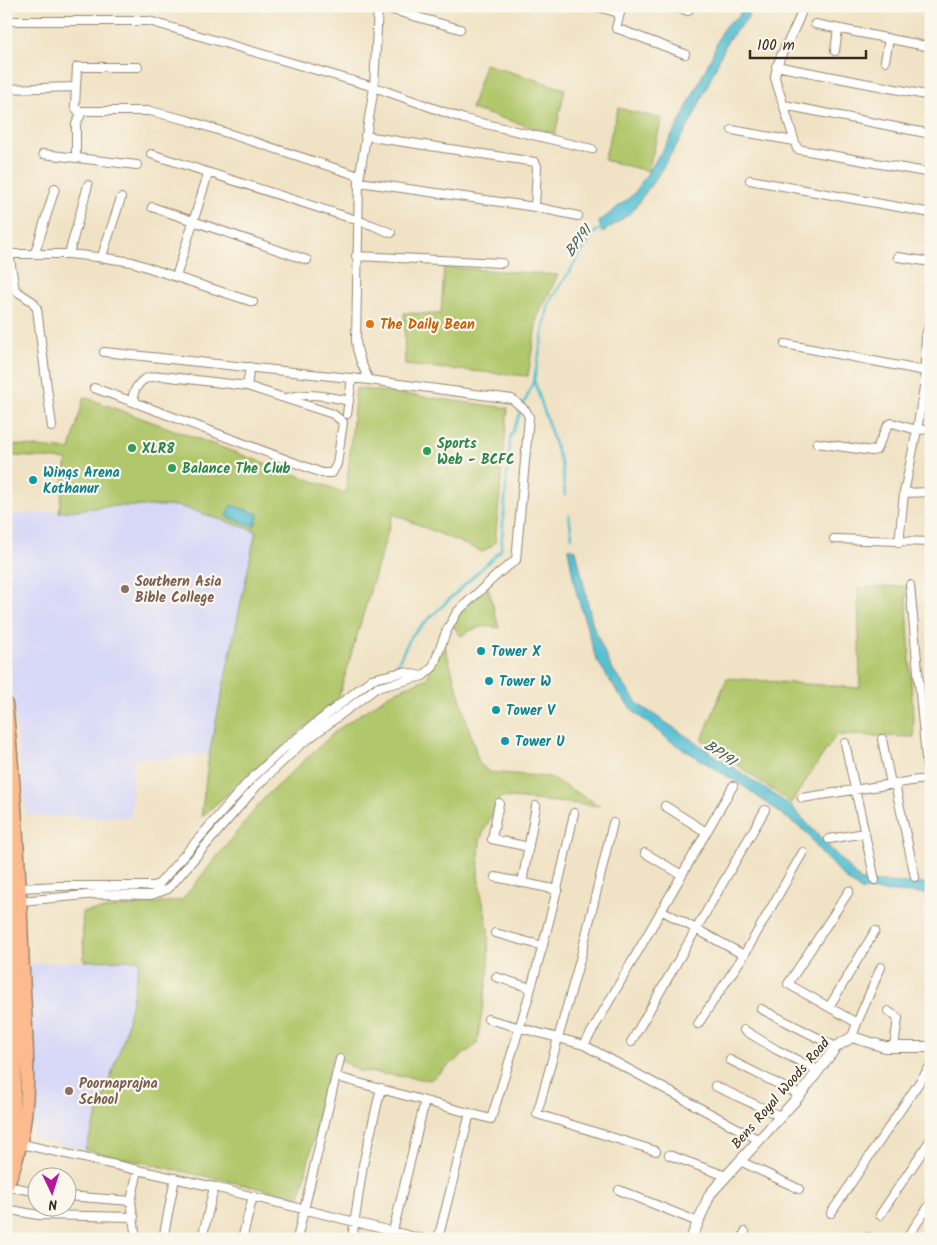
<svg xmlns="http://www.w3.org/2000/svg" width="937" height="1245" viewBox="0 0 937 1245" font-family="Kalam,sans-serif">
<rect width="100%" height="100%" fill="#fbf7ec"/>
<filter id="ink" filterUnits="userSpaceOnUse"><feTurbulence type="fractalNoise" baseFrequency=".02" numOctaves="2"/><feDisplacementMap in="SourceGraphic" scale="10" xChannelSelector="R" yChannelSelector="G"/><feConvolveMatrix kernelMatrix="1 2 1 2 8 2 1 2 1" color-interpolation-filters="sRGB"/></filter>
<filter id="wash" filterUnits="userSpaceOnUse"><feTurbulence type="fractalNoise" baseFrequency=".0096" numOctaves="4" result="noise"/><feDisplacementMap in="SourceGraphic" scale="20" xChannelSelector="R" yChannelSelector="G"/><feGaussianBlur stdDeviation="1.12" result="paint"/><feColorMatrix in="noise" values="0 0 0 0 0 0 0 0 0 0 0 0 0 0 0 0 0 1.4 0 .05"/><feComposite in="paint" operator="in"/></filter>
<g filter="url(#wash)">
<rect width="100%" height="100%" fill="#f0e2c4"/>
<path fill="#d7d7f8" d="M112,506H179L256,531L209,755L133,760L131,817L27,816L6,646V516Z
M140,959L125,1035L85,1150L33,1137L29,964Z"/>
<path fill="#b1c76c" stroke="#767845" d="M485,64L565,89L555,134L471,109Z
M618,108L662,119L648,171L604,160Z
M444,267L558,275L537,318L528,376L405,365L404,313L441,314Z
M356,388L508,408L495,543L483,552L393,514L338,699L201,817L209,755L256,531L179,506H112L59,512L67,460L6,455V444L70,450L84,397L346,493Z
M487,583L499,628C484,624 474,628 461,636L451,623Z
M906,586L914,737L836,735L791,803L702,740L727,678L860,688L858,588Z
M443,640L479,763L489,772L549,777L601,806L500,797L480,840L478,877L488,928L489,967L477,1044L430,1080L359,1071L333,1055L300,1197L85,1150L125,1035L140,960L84,961L82,912L182,900L265,797L337,730L392,693L427,678Z"/>
<path fill="#57c0d3" stroke="#497578" d="M742,6H751L747,19L728,40L691,122L656,178L631,213L602,233L599,222L634,194L676,129L712,56L721,32L727,24L739,16Z
M231,505L259,514L255,526L227,517Z
M568,548L576,550L593,626L611,667L638,704L791,806L861,881L931,884V894L860,890L847,880L821,853L806,832L746,788L669,740L634,712L618,693L596,659L575,587Z"/>
<g fill="none" stroke-linecap="round" stroke-linejoin="round">
<path stroke="#57c0d3" stroke-width="2.5" d="M565,495L562,466L534,380L549,303L595,232L603,228
M569,515L572,537
M397,664L412,635L501,550L510,438L534,380"/>
</g>
</g>
<g filter="url(#ink)">
<g fill="none" stroke-linecap="round" stroke-linejoin="round">
<defs>
<path id="minor" d="M378,6L460,29
M595,6L619,13
M622,6L616,28L685,54
M674,6L688,11
M803,6C798,31 777,52 775,78L797,149L931,173
M6,21H149L374,87L378,7
M815,24L931,47
M835,51L838,29
M885,61L889,39
M776,66L931,96
M76,87L77,67H138
M6,89L76,87L75,107L78,111H150L187,120L359,176
M784,105L931,134
M732,130L794,141
M365,136L535,162L537,166L535,207
M43,154L137,165
M151,154L372,225L391,233
M76,157V124L82,112
M208,174L176,277L253,302
M359,180L374,87L464,119L592,149
M750,180L931,213
M152,207L307,260
M9,253L15,290L33,302L37,309L52,427
M35,253L55,188
M6,254H69L106,258L132,262L176,277
M69,254L88,185
M356,256L502,263
M898,257L931,262
M101,259L121,198
M931,310L929,327L926,335L924,387H931
M785,344L925,371
M104,352L369,380
M162,376L247,386L333,414L343,422L337,464L332,473H322L136,403L133,395C139,379 145,377 162,376Z
M247,386L250,367
M924,387L917,430L931,429
M94,388L136,403
M286,398C308,392 327,396 349,401
M347,414L352,378
M817,443L872,451L876,450L888,425L892,423L917,430L904,493L899,543
M904,493L931,492
M834,539L931,542
M910,585L928,779
M882,739L891,784
M845,743L875,880
M895,784L915,877
M802,798L931,778
M499,803L492,839L529,847
M665,806L706,832
M613,823L581,956L537,1114L656,1151
M829,839L865,833
M645,853L682,875
M495,877L558,890
M522,883L536,806
M20,888L60,886H153L159,884L248,782L282,750L372,679L404,672L421,676
M849,891L788,984L857,1023L852,1037
M21,901L97,894L151,895L168,889L257,786L299,746L376,688L423,676L433,667L446,632L457,612L499,573L516,560L529,417L526,411L512,399L369,380C363,367 357,355 356,341L359,182L535,207L578,216
M661,910L744,955
M495,933L543,946
M496,977L531,988
M829,1007L875,931
M761,1009L836,1047
M888,1011L898,1018L894,1047
M488,1019L584,1045L759,1140
M857,1023L881,967
M698,1024L744,955L803,852
M744,1030L777,1050L817,1070
M631,1042L765,810
M584,1045L733,786
M730,1060L800,1095
M337,1077L491,1119C524,1018 553,917 574,813
M715,1086L780,1116
M17,1143L214,1187L423,1239
M669,1155L726,1176
M740,1161L799,1189
M7,1186L38,1192
M619,1190L698,1222
M68,1196L131,1201
M6,1209L38,1215L134,1217
M831,1213L931,1065
M880,1215L931,1139
M393,1231L425,1101
M136,1239L131,1201L138,1170
M163,1239L175,1178
M202,1239L214,1187
M242,1239L253,1196
M297,1239L340,1059
M352,1239L363,1165L381,1088
M438,1239L470,1113
M742,1239L745,1232
M866,1239L867,1237
M906,1239L931,1203"/>
<path id="tertiary" d="M691,1239L710,1194L800,1095L836,1047L852,1037L885,1047H931"/>
<path id="primary" d="M6,704C16,793 20,882 23,971C26,1043 37,1120 6,1188
M6,809L16,1039L13,1122L6,1157"/>
</defs>
<use href="#minor" stroke="#968671" stroke-width="10"/>
<use href="#tertiary" stroke="#968671" stroke-width="12"/>
<use href="#primary" stroke="#968671" stroke-width="15"/>
<use href="#minor" stroke="#fff" stroke-width="8"/>
<use href="#tertiary" stroke="#fff" stroke-width="10"/>
<use href="#primary" stroke="#fcba8e" stroke-width="12"/>
</g>
</g>
<circle fill="#e8710a" stroke="#fbf7ec" stroke-width="2" cx="370" cy="324" r="5"/>
<g fill="#2e9e5b" stroke="#fbf7ec" stroke-width="2">
<circle cx="132" cy="448" r="5"/>
<circle cx="427" cy="451" r="5"/>
<circle cx="172" cy="468" r="5"/>
</g>
<g fill="#0f9aa8" stroke="#fbf7ec" stroke-width="2">
<circle cx="33" cy="480" r="5"/>
<circle cx="481" cy="651" r="5"/>
<circle cx="489" cy="681" r="5"/>
<circle cx="496" cy="710" r="5"/>
<circle cx="505" cy="741" r="5"/>
</g>
<g fill="#8d6e63" stroke="#fbf7ec" stroke-width="2">
<circle cx="125" cy="589" r="5"/>
<circle cx="69" cy="1091" r="5"/>
</g>
<g text-anchor="middle" stroke-width="4.5" stroke-linejoin="round" paint-order="stroke">
<g font-size="14" font-weight="bold" fill="#c56008" stroke="#fbf7ec" text-anchor="start">
<text x="380" y="329">The Daily Bean</text>
</g>
<g font-size="14" font-weight="bold" fill="#27864d" stroke="#fbf7ec" text-anchor="start">
<text x="437" y="448">Sports<tspan x="437" dy="16">Web - BCFC</tspan></text>
<text x="142" y="453">XLR8</text>
<text x="182" y="473">Balance The Club</text>
</g>
<g font-size="14" font-weight="bold" fill="#0d838f" stroke="#fbf7ec" text-anchor="start">
<text x="43" y="477">Wings Arena<tspan x="43" dy="16">Kothanur</tspan></text>
<text x="491" y="656">Tower X</text>
<text x="499" y="686">Tower W</text>
<text x="506" y="715">Tower V</text>
<text x="515" y="746">Tower U</text>
</g>
<g font-size="14" font-weight="bold" fill="#785e54" stroke="#fbf7ec" text-anchor="start">
<text x="135" y="586">Southern Asia<tspan x="135" dy="16">Bible College</tspan></text>
<text x="79" y="1088">Poornaprajna<tspan x="79" dy="16">School</tspan></text>
</g>
<g font-size="14" fill="#3b2a1e" stroke="#fbf7ec">
<text transform="translate(780 1093) rotate(-49)" y="5">Bens Royal Woods Road</text>
</g>
<g font-size="15" font-style="italic" fill="#455e5d" stroke="#fbf7ec">
<text transform="translate(578 241) rotate(-53)" y="5">BP191</text>
<text transform="translate(720 753) rotate(34)" y="5">BP191</text>
</g>
</g>
<rect width="937" height="1245" fill="none" stroke="#fbf7ec" stroke-width="25"/>
<g transform="translate(52 1192) rotate(176)"><circle r="24" fill="#fbf7ec" stroke="#aea59a"/>
<path d="M0-4L9 19L0 12L-9 19Z" fill="#b5179e"/>
<text y="-8" font-size="14" font-weight="bold" text-anchor="middle" fill="#3b2a1e">N</text>
</g>
<path d="M750 50v8h116v-8" fill="none" stroke="#3b2a1e" stroke-width="2.5"/>
<text x="757" y="50" font-size="15" fill="#3b2a1e" stroke="#fbf7ec" stroke-width="4" paint-order="stroke">100 m</text>
</svg>
